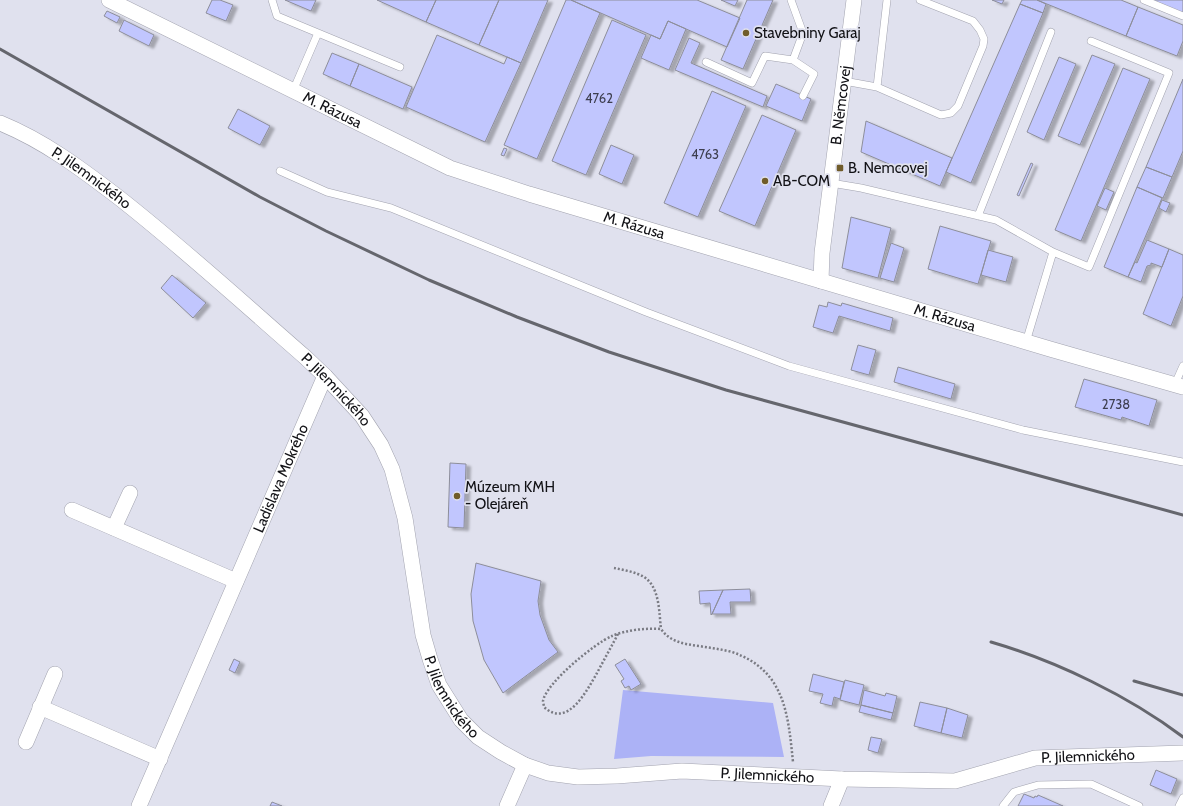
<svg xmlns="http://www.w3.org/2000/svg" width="1183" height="806" viewBox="0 0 1183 806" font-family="Cabin,sans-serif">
<defs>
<filter id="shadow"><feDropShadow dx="4.5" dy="2.5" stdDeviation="1" flood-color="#0004"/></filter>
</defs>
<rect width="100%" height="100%" fill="#e0e1ee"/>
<path fill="#acb2f6" d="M623,690L773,703L784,757L651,756L614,759Z"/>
<path fill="#c1c6fe" stroke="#8d8e9a" filter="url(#shadow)" d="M212,0H220L233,5L226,21L206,13Z
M285,0H316L311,11Z
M377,0H436L426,22Z
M436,0H499L479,45L426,22Z
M499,0H548L521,63L479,45Z
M566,0H571L600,13L537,159L504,145Z
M571,0H697L740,18L727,47L668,21L660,39Z
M721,0H738L735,6Z
M747,0H773L743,69L721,60Z
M992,0H1004L1002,4Z
M1022,0H1037L1046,4L1043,13L1020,4Z
M1037,0H1121L1138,7L1126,36Z
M1152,0H1183V13Z
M1020,4L1043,13L971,183L946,172Z
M1138,7L1183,25V41L1177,56L1126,36Z
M107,11L120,17L117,23L104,16Z
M124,20L154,35L149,46L119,31Z
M612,20L646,35L586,175L552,161Z
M668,21L686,29L669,70L641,58L651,35L660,39Z
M437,35L504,64L507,57L521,63L485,142L406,107Z
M689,38L700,43L691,63L767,96L763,107L675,70Z
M332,53L359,64L350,86L323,74Z
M1092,55L1115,64L1080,145L1058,136Z
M1059,57L1076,64L1044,140L1027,132Z
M359,64L412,87L403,109L350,86Z
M1123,68L1150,79L1081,241L1055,230Z
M1183,79V151L1172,177L1146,167Z
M776,84L811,99L802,121L766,106Z
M712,91L746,106L698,217L664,203Z
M238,109L270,126L260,145L228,128Z
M762,115L796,130L755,226L719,211Z
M866,121L952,158L940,186L861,152Z
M611,145L634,155L622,184L599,174Z
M504,148L507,149L504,156L501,155Z
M1031,163L1033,164L1019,196L1017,195Z
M1146,167L1172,177L1163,198L1137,187Z
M1137,187L1162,198L1128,277L1104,267Z
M1105,188L1114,192L1106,210L1097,206Z
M1162,200L1170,203L1166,212L1159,208Z
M851,217L891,228L878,278L842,268Z
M940,226L991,241L978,284L928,269Z
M1147,240L1169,249L1162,267L1151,263V265L1147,266L1141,282L1128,277L1135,262L1137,263Z
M891,243L904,248L894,282L880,278Z
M1169,249L1183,255V296L1171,326L1143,314Z
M988,250L1013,257L1006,282L981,275Z
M172,275L206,303L193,318L161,288Z
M828,302L841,306L842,303L893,318L890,331L839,316L833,333L813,327L819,305L827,307Z
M858,345L876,350L869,375L851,370Z
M898,367L955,384L951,399L894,382Z
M1084,379L1157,400L1149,426L1122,417L1121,420L1075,407Z
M450,463L466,464L464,528L448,527Z
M476,563L541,581L538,601L540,615L549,640L558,652L503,693L484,660L473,621L471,594Z
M750,589L751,602H730L731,614H712L723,590Z
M723,590L712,614L711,615L710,603L700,604L699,591Z
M234,659L240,662L235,673L229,670Z
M625,659L641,684L631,690L629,686L625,688L621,681L624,679L615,665Z
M813,674L844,682L840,699L834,697L832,706L820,703L823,694L809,691Z
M845,680L864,685L859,705L840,700Z
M864,690L885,696L886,693L897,696L893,713L861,705Z
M920,702L947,708L941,733L914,726Z
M861,705L893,713L891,720L859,712Z
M947,708L968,715L962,738L941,733Z
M871,737L882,739L878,753L868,750Z
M1156,770L1177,779L1171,794L1150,785Z
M1024,794L1034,798L1035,796L1037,797L1038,795L1063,806H1018Z
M272,802L282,806H270Z"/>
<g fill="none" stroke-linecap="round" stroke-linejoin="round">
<defs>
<path id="service" d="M272,0L277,16L318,33L293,91
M791,0L803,33L793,60
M1144,0L1183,16
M318,33L400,67
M706,62L752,83L765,56L793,60L814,74L803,96
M844,81L877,87L941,115L951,113L958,106L983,46L984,39L980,30L973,21L920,0
M877,87L887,0
M280,171L327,192L391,208L646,312L789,366L1023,430L1183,462
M831,183L861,188L996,220L1053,252L1026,342
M978,216L1051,32
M1053,252L1089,267L1169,73L1091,41
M1175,384L1183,366
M1003,806L1014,792L1038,785L1091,784L1139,806
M1179,806L1183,798"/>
<g id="minor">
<path id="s1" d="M109,0L450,168L529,194L1050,349L1183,387"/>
<path id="s2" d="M0,123C44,141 80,168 118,197C182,247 243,303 305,357L325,376L362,416L381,445L392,469L405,518L423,635L430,659L439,685L461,720L478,737L501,752L525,765L548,773L578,777L617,776L682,771L842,779L955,781L1035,758L1183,753"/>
<path id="s3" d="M821,281L822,253L854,0"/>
<path d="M72,510L236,581"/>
<path d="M114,528L130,493"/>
<path d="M40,707L160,759"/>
<path d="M26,742L55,674"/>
<path id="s4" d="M139,806L325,376"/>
<path d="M507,806L525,765"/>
<path d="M831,806L842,779"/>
</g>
</defs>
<use href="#service" stroke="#a2a3af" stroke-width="8"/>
<use href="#minor" stroke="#a2a3af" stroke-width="16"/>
<path stroke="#7a7b83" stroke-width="2.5" stroke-dasharray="2 2" stroke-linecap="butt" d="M614,568C624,570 636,572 644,577C660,587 659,613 661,629
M618,634C611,647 604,660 597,673C587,690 568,729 544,707C544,705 543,703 543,701C546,683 595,643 612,636C626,630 645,628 661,629C670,642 684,644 699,646C710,648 721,649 732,652C785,670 788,714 793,762"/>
<use href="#service" stroke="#fff" stroke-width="7"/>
<use href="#minor" stroke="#fff" stroke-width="15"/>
<path stroke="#65666d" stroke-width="3" d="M0,49L260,197L326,231L429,280L517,317L609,352L726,390L1183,515
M991,642C1056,661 1129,696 1183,737
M1134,681L1183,695"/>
</g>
<g fill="#705c2a" stroke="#e0e1ee" stroke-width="1.5">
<circle cx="746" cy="33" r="4"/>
<rect x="836" y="164" width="8" height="8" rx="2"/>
<circle cx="765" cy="181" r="4"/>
<circle cx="457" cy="496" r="4"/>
</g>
<g text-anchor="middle" stroke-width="3.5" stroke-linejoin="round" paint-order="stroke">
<g font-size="13" fill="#3d3e4f">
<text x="599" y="103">4762</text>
<text x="705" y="159">4763</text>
<text x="1116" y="409">2738</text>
</g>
<g font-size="15" fill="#111115" stroke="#e0e1ee" text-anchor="start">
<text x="754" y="38">Stavebniny Garaj</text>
<text x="848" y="173">B. Nemcovej</text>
<text x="773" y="186">AB-COM</text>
<text x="465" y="492">Múzeum KMH<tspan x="465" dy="17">- Olejáreň</tspan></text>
</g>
<g font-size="15" fill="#111115" stroke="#e0e1ee">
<text dy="5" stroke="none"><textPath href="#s3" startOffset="177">B. Němcovej</textPath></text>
<text dy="5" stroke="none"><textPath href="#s1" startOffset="249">M. Rázusa</textPath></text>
<text dy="5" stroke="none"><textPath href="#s2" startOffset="107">P. Jilemnického</textPath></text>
<text dy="5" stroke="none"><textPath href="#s1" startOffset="573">M. Rázusa</textPath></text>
<text dy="5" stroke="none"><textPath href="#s1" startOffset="897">M. Rázusa</textPath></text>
<text dy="5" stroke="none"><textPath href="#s2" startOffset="431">P. Jilemnického</textPath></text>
<text dy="5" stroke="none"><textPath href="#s4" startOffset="357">Ladislava Mokrého</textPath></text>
<text dy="5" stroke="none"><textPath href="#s2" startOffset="767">P. Jilemnického</textPath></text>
<text dy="5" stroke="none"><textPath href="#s2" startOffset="1439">P. Jilemnického</textPath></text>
<text dy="5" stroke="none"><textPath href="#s2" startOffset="1115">P. Jilemnického</textPath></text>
</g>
</g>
</svg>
